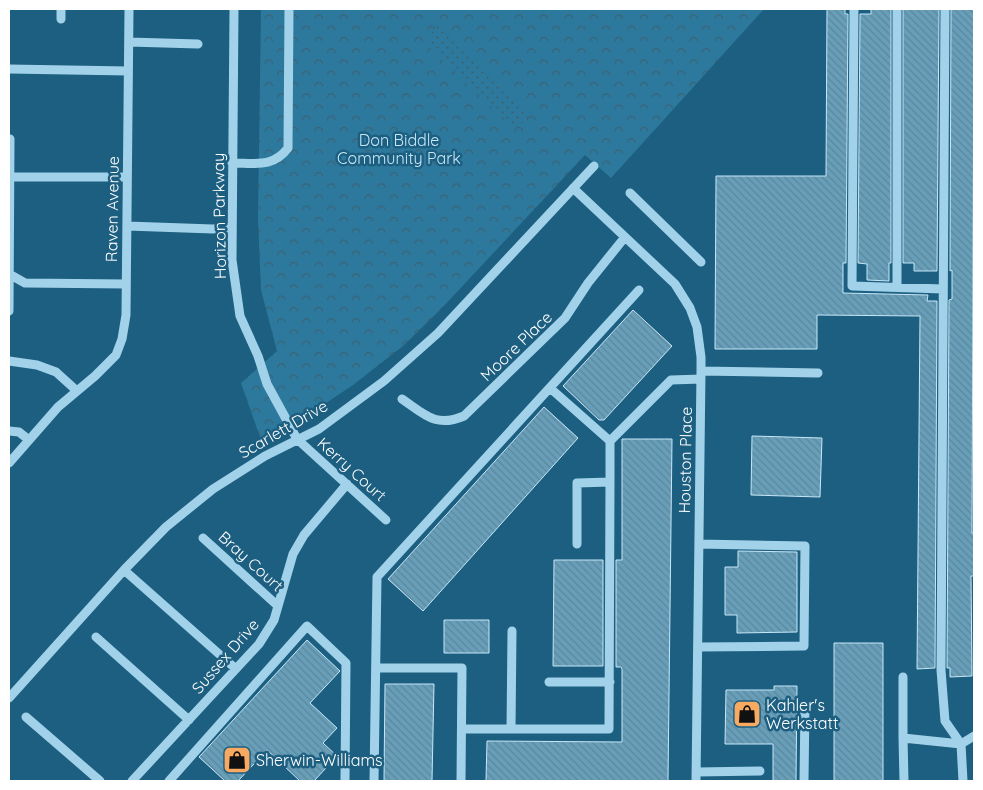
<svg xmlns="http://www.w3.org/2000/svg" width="983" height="790" viewBox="0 0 983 790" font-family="Quicksand,sans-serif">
<defs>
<pattern id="park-crowns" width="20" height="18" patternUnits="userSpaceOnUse" patternTransform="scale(1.25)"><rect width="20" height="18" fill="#2c799d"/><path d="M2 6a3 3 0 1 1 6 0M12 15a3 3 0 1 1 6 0" fill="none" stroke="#3c6274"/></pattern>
<pattern id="garden-dots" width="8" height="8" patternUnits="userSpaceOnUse" patternTransform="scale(1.25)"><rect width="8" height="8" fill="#2c799d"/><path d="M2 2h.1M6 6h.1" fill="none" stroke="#3c6274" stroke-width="1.8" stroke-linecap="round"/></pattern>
<pattern id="building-back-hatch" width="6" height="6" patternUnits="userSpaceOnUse" patternTransform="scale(1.25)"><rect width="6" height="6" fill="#679fba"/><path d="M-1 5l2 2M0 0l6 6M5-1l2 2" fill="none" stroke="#5f8699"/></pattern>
</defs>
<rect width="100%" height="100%" fill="#1d5f81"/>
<path fill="url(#park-crowns)" d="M261,9H764L611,178L585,155L441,309L403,346L353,385L308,415L261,440L241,383L277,351L261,290L258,218Z"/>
<path fill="url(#garden-dots)" d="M438,25L462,51L532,113L516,129L430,48V35Z"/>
<path fill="url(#building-back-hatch)" stroke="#c6e7f7" d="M827,9H845V14H848L846,263H843V293L928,295L927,301H937L935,668L917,669L920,316L817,315V349H715L716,176H826Z
M871,9H891V263H889V281L867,280V264L858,263L860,14H871Z
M903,9H939L937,271H914V263H903Z
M951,9H974L972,533H974V576H971L972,676L950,677V668H947L949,300L952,299V270L950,271Z
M633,310L672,346L604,420H599L563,386Z
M544,407L578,438L423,611L388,579Z
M752,436L822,438L820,497L751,495Z
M622,439H672L668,781H486L487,741L622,742V669L621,667H616V560H622Z
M738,551L797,552V632L737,633V615H725V567H738Z
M554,560H603V666H553Z
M444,620H489V653H444Z
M307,640L340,671L310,703L337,728L323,743L337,756L314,781H300L267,750L238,781H225L199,757Z
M834,643H883V781H834Z
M385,684H434L432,781H384Z
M774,686H797L796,781H773V744H725L726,690H774Z"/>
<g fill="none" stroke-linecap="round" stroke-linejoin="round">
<path stroke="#a2d2e9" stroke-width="9" d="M234,9L232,260L240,316L258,356L267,384L297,439L386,520
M854,9L852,286L943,289
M945,9L941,670L945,721L961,744
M61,19V9
M129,42L198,44
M9,69L128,71
M232,163C255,163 273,168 288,148L289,9
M11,177H127
M573,188L675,284L690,308L697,327L701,357V371L696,781
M630,193L701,262
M127,226L213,229L232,227
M9,274L25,283L126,284
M897,287V9
M9,311L10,139
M9,361L37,365L56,372L77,391
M701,371L818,373
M550,388L610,441
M402,399C425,415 436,428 464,416L565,318L588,283L625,237
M9,431L19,432L29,440
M9,463L58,407L95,376L116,355L122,339L126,315L129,9
M610,482V441L671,380L701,379
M203,538L278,606
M124,570L236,669
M96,637L189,720
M698,647L804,646L805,546L699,544
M376,668H462L461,781
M903,677V738L961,744L974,736
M549,682H610
M9,698L124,570L166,527L213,489L265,456L319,429L384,381L438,333L594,166
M26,717L100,781
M462,729H609L610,482L577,483V544
M511,729L512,631
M903,738L904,781
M961,744L963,781
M697,772L760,771
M132,781L259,644L274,620L293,554L304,535L347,484
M169,781L307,626L346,663L345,781
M374,781L377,577L639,290
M804,781L805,706"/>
</g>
<defs>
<symbol id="shop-square" viewBox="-11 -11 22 22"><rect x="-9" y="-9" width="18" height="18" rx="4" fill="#f9aa60" stroke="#1d5f81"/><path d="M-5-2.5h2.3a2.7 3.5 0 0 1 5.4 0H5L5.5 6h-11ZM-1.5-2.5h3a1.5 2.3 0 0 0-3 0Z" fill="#111"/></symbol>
</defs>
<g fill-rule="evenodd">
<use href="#shop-square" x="731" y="698" width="32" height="32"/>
<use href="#shop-square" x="221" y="744" width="32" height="32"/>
</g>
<g text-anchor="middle" stroke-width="5" stroke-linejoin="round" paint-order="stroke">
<g font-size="16" fill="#c6e7f7" stroke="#1d5f81">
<text x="399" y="146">Don Biddle<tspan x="399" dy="18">Community Park</tspan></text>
</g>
<g font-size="16" fill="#fff" stroke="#1d5f81">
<text transform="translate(112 209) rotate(-89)" y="6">Raven Avenue</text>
<text transform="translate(219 216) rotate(-91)" y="6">Horizon Parkway</text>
<text transform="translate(516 346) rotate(-44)" y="6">Moore Place</text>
<text transform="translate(283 429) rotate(-30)" y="6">Scarlett Drive</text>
<text transform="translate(685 460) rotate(-89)" y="6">Houston Place</text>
<text transform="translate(352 469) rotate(42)" y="6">Kerry Court</text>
<text transform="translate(251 561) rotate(42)" y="6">Bray Court</text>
<text transform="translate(225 656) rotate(-49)" y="6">Sussex Drive</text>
</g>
<g font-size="16" fill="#fff" stroke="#1d5f81" text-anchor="start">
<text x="766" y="711">Kahler's<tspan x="766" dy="18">Werkstatt</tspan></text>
<text x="256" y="766">Sherwin-Williams</text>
</g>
</g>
<rect width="983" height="790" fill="none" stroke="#ffffff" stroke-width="20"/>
</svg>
